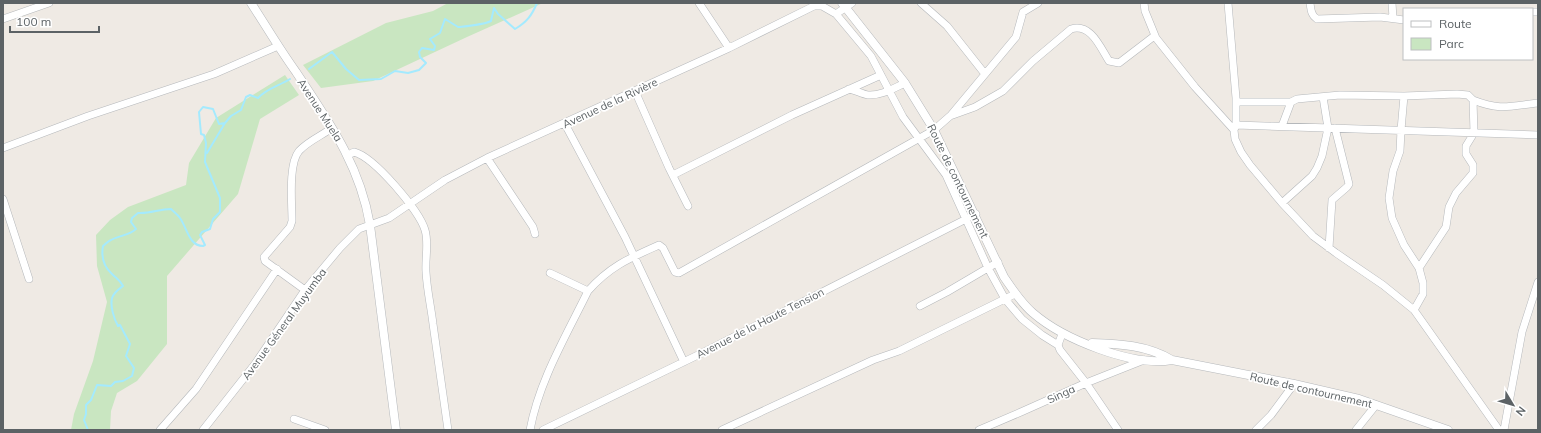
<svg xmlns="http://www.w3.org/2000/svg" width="1541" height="433" viewBox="0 0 1541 433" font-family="Mulish,sans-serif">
<rect width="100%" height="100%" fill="#efeae4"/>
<path fill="#c9e6c1" d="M448,3H543L467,37L373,81L321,88L303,65L386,23L433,11Z
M285,75L299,95L260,119L238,194L167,276V344L137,381L117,393L111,411L110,430H71L74,414L93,361L107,302L97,266L96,235L110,220L128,207L186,185L189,163L216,118Z"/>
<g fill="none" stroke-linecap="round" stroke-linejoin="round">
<path stroke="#a4eafe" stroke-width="2" d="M309,69L332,52L346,69L359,80L381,79L395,71L408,73L419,70L426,63L420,57L419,52L422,48L434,50L435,46L430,39L440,33L445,19L458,27C468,26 483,25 491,21L494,8L498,14L515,29C527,22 532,15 537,3
M207,153L225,123
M88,430L84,420L86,414V405L91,400L97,385L111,386L115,382L123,381L132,376L134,368L126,356L130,344L120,325L118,326C114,319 110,306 112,298C114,292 119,289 123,286C120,280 117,279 112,274C103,266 101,257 103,246C106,244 108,241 111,240C120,235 128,236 136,229L131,222L132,218L138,213C150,214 159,209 171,209C174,212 178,215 180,218C187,228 189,246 203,246L205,245L200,235L202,232L210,229L213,219L220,212V198L205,162L206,143L204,135L201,134L199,112L203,107L213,109L219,124L225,123L231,116L241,110L246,97L250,95L258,98C267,88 279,86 290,79"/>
<defs>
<path id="minor" d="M699,3L729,48
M921,3L947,26L985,74
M1144,3L1145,11L1156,38
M1228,3L1236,98V125L1235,128
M1310,3C1311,10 1311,15 1317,19L1380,17L1404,20
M1392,3L1393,18
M1532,12H1538
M836,14L871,56L903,117L946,175L988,268L1005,299L1022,319L1042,335L1058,345
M3,19L49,3
M849,89C855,90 862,94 868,95C881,96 894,88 905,83
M635,91L669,168L688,206
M1404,96L1401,130L1400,151L1393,171L1389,198L1392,218L1404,245L1419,268L1423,283V294L1414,310
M1473,100C1501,111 1510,106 1538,103
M1236,102H1291
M951,115L1016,37L1023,12L1038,3
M565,124L625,237L684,362
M1236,125L1538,135
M1282,126L1291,102L1297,99L1340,95L1404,96L1457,94L1468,95L1473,100L1474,133L1466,146V154L1473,165V173L1456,193L1449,207L1446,227L1419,268
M3,148L88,116L214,74L278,46
M348,155L354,152C374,157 419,210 425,230C429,243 425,258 426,272C427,290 431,307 433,324C438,359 443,395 448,430
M487,158L533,227L535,234
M673,175L792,115L881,75
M3,199L29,279
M1282,203L1312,176L1317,168L1322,156L1328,128L1323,97
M1329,248L1332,200L1347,187L1349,184L1335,128
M550,273L588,291
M305,290L265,261L264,257L290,227L292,221C292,204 288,164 299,151C308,141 321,136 332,128
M920,306L947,292L998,262
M1062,334L1058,345L1060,350L1086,383L1118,430
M294,419L325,430
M160,430L196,389L277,269
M203,430L255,364L305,290L340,248L359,229L389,218L445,180L487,158L729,48L814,6H822L836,14L852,3
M530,430C539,381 566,336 588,291C610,266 630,258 659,245L663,248L675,272L679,273L934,130L950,116L975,107L1003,91L1033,61L1071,29C1091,23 1100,47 1109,61L1119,63L1153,37L1156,38L1195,87L1234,130L1235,139L1241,152L1250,165L1282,203L1313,236L1336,253L1383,285L1414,310L1499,430
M543,430L700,354L976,214
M722,430L873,360L899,351L1015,294
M979,430L1021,412L1086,383L1144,360
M1256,430L1271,415L1294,384
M1356,430L1376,405
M1504,430L1522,332L1538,282"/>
<path id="tertiary" d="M251,3C266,26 280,50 296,72C329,122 360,165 370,225L396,430
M842,3L905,83L934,130L1004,277C1013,290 1021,303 1033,313C1063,339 1132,367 1172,360L1294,384L1359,399L1448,430
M1092,343C1120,344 1147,345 1172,360"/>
</defs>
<use href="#minor" stroke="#b5b8bb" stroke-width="8"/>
<use href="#tertiary" stroke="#b5b8bb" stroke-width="9"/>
<use href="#minor" stroke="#fff" stroke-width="7"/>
<use href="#tertiary" stroke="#fff" stroke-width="8"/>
</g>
<g text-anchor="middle" stroke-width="3.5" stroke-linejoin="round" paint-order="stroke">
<g font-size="11" fill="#5c6265" stroke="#fff">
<text transform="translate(610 103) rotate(-25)" y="4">Avenue de la Rivière</text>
<text transform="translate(320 110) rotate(57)" y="4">Avenue Muela</text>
<text transform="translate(958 181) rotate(64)" y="4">Route de contournement</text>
<text transform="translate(760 323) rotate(-27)" y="4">Avenue de la Haute Tension</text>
<text transform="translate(284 324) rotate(-54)" y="4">Avenue Géneral Muyumba</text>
<text transform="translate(1311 390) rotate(13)" y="4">Route de contournement</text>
<text transform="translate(1061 394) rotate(-25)" y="4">Singa</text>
</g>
</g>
<rect width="1541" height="433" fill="none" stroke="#5c6265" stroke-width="8"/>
<rect x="1403" y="8" width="130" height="52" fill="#ffffff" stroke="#bec0c1"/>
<rect x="1411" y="21" width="20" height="6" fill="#ffffff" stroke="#bec0c1"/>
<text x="1439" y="28" font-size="12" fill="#5c6265">Route</text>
<rect x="1411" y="38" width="20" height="12" fill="#c9e6c1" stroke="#bec0c1"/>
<text x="1439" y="48" font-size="12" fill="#5c6265">Parc</text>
<g transform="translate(1513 405) rotate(128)" stroke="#ffffff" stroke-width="3" paint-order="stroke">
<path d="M0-3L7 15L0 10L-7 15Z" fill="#5c6265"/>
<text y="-6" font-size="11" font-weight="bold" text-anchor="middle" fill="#5c6265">N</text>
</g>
<path d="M10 26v6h89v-6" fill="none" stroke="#5c6265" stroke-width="2"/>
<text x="16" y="26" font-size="12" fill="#5c6265" stroke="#ffffff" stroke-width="3" paint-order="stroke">100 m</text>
</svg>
